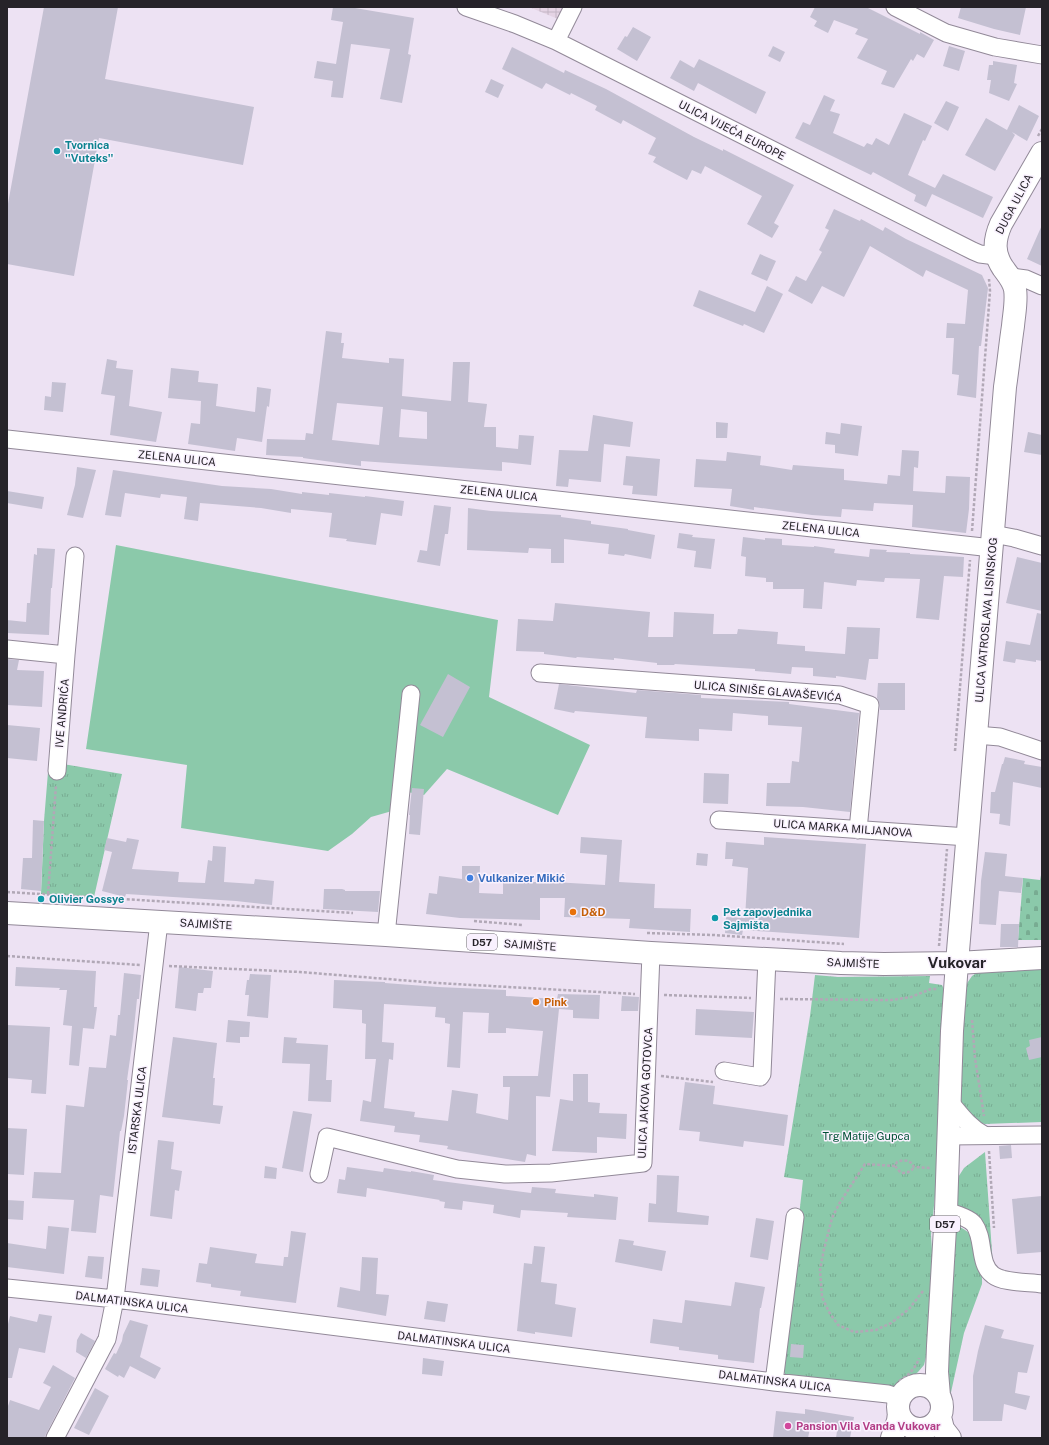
<svg xmlns="http://www.w3.org/2000/svg" width="1049" height="1445" viewBox="0 0 1049 1445" font-family="'Public Sans',sans-serif">
	<defs>
		<pattern id="industrial-grid" width="8" height="8" patternUnits="userSpaceOnUse"><rect width="8" height="8" fill="#e4d3e4"/><path d="M0 4h8M4 0v8" fill="none" stroke="#c3b5c4"/></pattern>
		<pattern id="grass-tufts" width="24" height="20" patternUnits="userSpaceOnUse"><rect width="24" height="20" fill="#8bc9aa"/><path d="M3 7l-1-3M5 7V3M7 7l1-3M15 17l-1-3M17 17v-4M19 17l1-3" fill="none" stroke="#78ac92"/></pattern>
		<pattern id="cemetery-stones" width="16" height="16" patternUnits="userSpaceOnUse"><rect width="16" height="16" fill="#8bc9aa"/><path d="M2 7V4a2 2 0 0 1 4 0v3zM10 15v-3a2 2 0 0 1 4 0v3z" fill="#78ac92"/></pattern>
	</defs>
	<rect width="100%" height="100%" fill="#ede2f3"/>
	<path fill="url(#industrial-grid)" d="M529,7H564L558,19Z"/>
	<path fill="url(#grass-tufts)" d="M49,760L57,763L122,774L94,897L41,894L44,821Z
		M1042,966V1122L985,1124L973,1121L965,1113L957,1093L961,992L972,976L978,972Z
		M815,975L838,977L930,976L929,983L942,985L945,992L936,1186L931,1235L933,1265L928,1349L924,1365L918,1372L897,1390L793,1377L786,1375L782,1370L803,1180L784,1177L810,1016Z
		M985,1152L993,1266L953,1202L955,1182L964,1168Z
		M960,1227C963,1229 968,1231 970,1235C976,1244 983,1274 982,1284L964,1333L948,1406L946,1404L953,1230Z"/>
	<path fill="url(#cemetery-stones)" d="M1042,870V940H1018L1023,878L1040,880Z"/>
	<path fill="#8bc9aa" d="M116,545L498,620L489,697L590,745L558,815L447,769L424,795L407,792L399,809L371,817L352,834L328,851L181,828L187,765L86,749Z"/>
	<path fill="#c4c0d2" fill-rule="evenodd" d="M44,7H118L105,79L254,107L243,165L99,138L74,276L7,264V209Z
		M333,7H349L414,18L408,54L411,55L402,103L380,99L390,49L351,44L343,98L331,97L333,81L314,78L317,61L336,64L343,22L331,20Z
		M815,7H866L920,34V32L934,40L924,58L917,54L913,61L911,59L894,88L881,84L887,71L857,58L868,39L855,34L858,29L834,20L828,33L814,26L817,21L810,17Z
		M961,7H1026L1020,35L994,29L958,18Z
		M633,27L651,37L637,61L617,49L625,36L627,37Z
		M773,46L785,52L780,62L768,56Z
		M949,46L965,51L959,71L943,66Z
		M512,47L564,73L565,70L606,89L694,137L723,151V149L794,185L774,223L779,226L772,238L747,224L762,196L705,166L701,174L692,170L687,180L664,168L653,162L656,157L648,154L656,138L623,120L621,124L595,110L597,106L571,93L570,95L546,83L542,89L502,69Z
		M699,59L766,92L756,114L698,83L694,91L670,78L680,60L694,68Z
		M993,61L1017,65L1014,83L1017,84L1009,101L989,93L991,80H987L989,65H993Z
		M491,79L504,85L498,98L485,92Z
		M824,95L835,100L830,111L840,114L833,133L864,147L867,143L872,145L876,138L889,145L904,113L932,126L925,141L923,140L908,175L935,188L943,174L993,197L983,218L932,194L926,207L914,201L916,195L873,172L871,175L795,138L803,122L810,125Z
		M946,101L959,107L948,131L934,123Z
		M1019,105L1039,116L1027,141L1012,132L1015,135L995,171L965,155L986,118L1007,130Z
		M834,209L860,221L861,219L883,231L885,227L906,239L982,275L988,288L981,346H979L976,398L957,395L959,375L952,374L954,338H946L947,323L965,324L968,290L926,270L923,277L870,246L844,297L822,286L812,304L788,291L796,276L806,281L822,252L819,250L829,230L825,228Z
		M1042,225V266L1027,259Z
		M760,254L776,261L767,281L751,274Z
		M767,286L783,294L764,333L744,324L743,326L693,306L699,290L755,312Z
		M326,331L342,333L341,343H344L342,358L389,363V358L404,359L402,396L451,401L453,362H470L468,402L487,404L484,427H496V447L518,449L519,435L534,436L531,465L502,462V471L361,461V466L303,458V457L266,455L267,439L305,440L306,433L313,434ZM337,403L383,407L379,445L332,440ZM401,409L427,412V439L399,437Z
		M107,359L117,361L116,368L133,370L129,406L162,412L156,442L110,435L115,396L101,394Z
		M171,368L199,371L198,382L218,384L216,406L255,412L257,387L271,389L269,407L267,406L262,442L237,438L235,451L188,444L191,423L200,424L201,401L168,398Z
		M52,382L66,383L63,412L44,410L45,396L51,397Z
		M593,415L633,422L630,447L604,444L601,482L569,479L568,487L556,486L559,450L588,451Z
		M716,422L728,423L727,438H716Z
		M841,423L862,426L858,456L835,453V445L825,444L826,432L840,434Z
		M1028,432L1042,435V455L1024,452Z
		M902,450L919,451L918,468L914,467L913,491L945,493L946,476L970,477L969,509L966,533L912,527L913,505L874,503L873,511L842,509L841,517L812,515L754,507V510L730,506L732,489L694,487L696,459L726,461L727,452L761,456L760,465L792,470L793,465L844,469V480L887,484L888,475L900,476Z
		M626,456L660,459L657,496L632,494L633,486L623,485Z
		M77,467L96,470L83,518L67,515L75,485Z
		M113,470L222,486L271,489L302,494V492L329,495V493L365,497V496L404,501L402,516L381,513L376,545L346,541L347,539L329,537L332,513L291,509V513L261,508L200,503L198,521L184,519L187,497L161,494L160,498L125,493L121,517L105,515Z
		M7,491L44,497L42,509L7,503Z
		M434,505L451,507L448,534H445L440,566L417,562L420,550L427,551Z
		M468,508L491,511L561,515V517L591,521V524L628,529V530L655,535L651,559L625,554L624,556L608,554L609,544L564,539V563H551V549L529,548L528,553L467,550Z
		M679,533L693,535L692,537L715,539L711,569L694,567L696,551L677,548Z
		M743,537L765,540V538L782,539V545L814,547V546L835,549L834,553L869,557L870,549L887,550L886,552L910,553V554L964,557L963,577L944,576L939,620L916,618L920,579L885,578L884,582L857,580L856,586L824,582L822,609L803,608L804,589H773V582H766V578L745,576L746,557L741,556Z
		M37,548L55,549L52,588H51L49,635L7,633V620L26,622L27,603H30L34,554L37,555Z
		M1017,557L1042,563V611L1006,603Z
		M555,603L650,612L648,637H673L674,612L714,614L713,634H737L738,629L778,632L777,644L805,646V651L845,654L847,627L880,628L878,659H869L866,680L836,676V678L813,676V668L792,667L791,674L755,671V669L675,664L674,665H657V663L614,658V660L577,657L576,658L544,654V652L516,651L518,619L553,621Z
		M1037,613L1042,614V661L1036,660V662L1016,659L1015,663L1003,661L1006,641L1030,645Z
		M7,659L19,660L17,670L44,671L42,707L7,705Z
		M448,674L470,687L443,737L420,725Z
		M878,683H905V710H880L879,702L877,698Z
		M559,684L636,693L637,690L701,695V698L789,702V704L859,713L850,812L803,807L766,806L767,783H790L792,761L799,762L802,727L768,725V716L733,713L732,731L699,729V741L645,738L647,717L575,711L574,713L554,709Z
		M7,725L40,728L37,761L7,758Z
		M1005,757L1025,761L1024,764L1042,767V788L1013,782L1010,826L999,824L1000,814L990,813L991,792H995L1002,764H1003Z
		M704,773L729,774L728,804L703,803Z
		M412,788L424,789L420,835L409,834L410,815H409Z
		M33,820L44,821L41,891L21,889L23,858H32Z
		M581,837L622,840L619,882L655,884L654,908L691,909L690,932L629,928L630,919L564,917L565,898H540V920L460,918L426,914L429,893L437,894L439,876L462,879V866H480L479,893L503,894V879H516V882H553L605,885L607,855L580,853Z
		M764,837L866,844L859,938L743,930L742,935L725,933L726,917L745,918L748,868L732,866L733,859H725L726,842L764,845Z
		M107,838L126,842L127,838L139,840L132,869L179,872L178,882L205,883L208,860L212,861L213,846L226,847L224,882L254,884L255,879L274,881L272,905L236,901L126,894L125,897L102,891L112,852L104,850Z
		M985,852L1007,854L1005,876L1023,878L1021,893L999,891L996,925L979,924L981,881Z
		M697,853L708,854L707,866L696,865Z
		M324,889H342L345,890V891H380L378,912L323,909Z
		M1001,924H1019L1018,947H1000Z
		M16,967L96,971L94,1007H97L94,1029L83,1028L79,1066L69,1065L72,1026L63,1025L67,990H59L60,988L15,986Z
		M179,967L213,971L211,988H204L203,993H198L196,1011L175,1008Z
		M124,973L141,975L139,999H137L133,1038L127,1080H128L124,1116L121,1131H120L113,1197L100,1195L96,1233L71,1231L74,1200L32,1198L34,1172L61,1173L66,1105L84,1107L89,1067L106,1068L110,1035L116,1036L118,1015H120Z
		M250,974L271,975L268,1018L247,1016L249,995H245L247,980H249Z
		M334,980L385,982V983L438,987L506,990V996L557,999L558,994L600,995L599,1019L573,1018V1010L559,1009L550,1097L536,1096V1156L527,1154L525,1162L447,1149L448,1146L419,1142L420,1135L394,1132L395,1126L360,1121L363,1100L371,1102L376,1059H365L366,1024L362,1023V1010L333,1008ZM384,1004L436,1007L435,1017L445,1018V1023L450,1024L447,1067L460,1068L463,1012L489,1013L488,1033H506V1028L543,1031L538,1076H503V1087H510L508,1120L476,1113L478,1094L452,1090L448,1121L414,1117L415,1112L384,1108L389,1059L393,1060L394,1043L382,1042Z
		M622,996L639,997L638,1011H621Z
		M696,1009L754,1012L752,1038L695,1035Z
		M228,1020L250,1022L249,1037H240V1043L226,1042Z
		M7,1025L50,1027L46,1094L31,1093L32,1080L7,1078Z
		M173,1037L217,1043L213,1078H215L213,1105L223,1106L220,1124L162,1117Z
		M284,1037L297,1038L296,1043L328,1045L326,1080H332L331,1102L308,1101L310,1064L282,1063Z
		M1042,1037V1057L1029,1060L1026,1048L1030,1046L1029,1040Z
		M573,1074H588V1102L600,1103L599,1113L627,1114L626,1139L597,1137V1153L552,1151L560,1099L573,1101Z
		M685,1082L715,1086L713,1104L788,1115L784,1146L744,1141L743,1147L699,1141L700,1132L679,1130Z
		M293,1111L312,1114L303,1172L282,1168Z
		M7,1128L27,1129L24,1175L7,1174Z
		M158,1140L174,1142L171,1169L182,1171L179,1191L175,1190L172,1219L150,1216Z
		M1011,1145L1012,1158L1000,1159L999,1146Z
		M265,1166L277,1168L276,1179L264,1178Z
		M347,1167L383,1172L384,1168L411,1172V1171L434,1175L433,1180L531,1193L532,1187L556,1189L555,1193L594,1197V1194L618,1197L616,1220L567,1217L568,1213L521,1210L520,1218L493,1213L494,1205L463,1201L462,1210L444,1208L445,1202L439,1201L440,1200L367,1188L366,1197L337,1193L339,1179L345,1180Z
		M657,1175L679,1176L677,1212L709,1216L708,1225L648,1222L649,1203L656,1204Z
		M1042,1196V1252L1017,1254L1012,1199Z
		M7,1200L24,1201L23,1220L7,1219Z
		M756,1218L774,1221L768,1260L750,1257Z
		M48,1226L69,1228L64,1274L7,1267V1243L46,1249Z
		M291,1231L306,1233L296,1303L240,1296L241,1291L211,1287V1284L196,1282L199,1263L207,1264L210,1247L257,1254L255,1263L283,1266L284,1257H288Z
		M619,1239L634,1241L633,1245L666,1251L662,1271L615,1262Z
		M534,1246L545,1247L541,1282L557,1284L555,1304L576,1308L572,1337L535,1332V1334L517,1331L524,1263L532,1264Z
		M88,1256L104,1257L102,1279L85,1277Z
		M362,1257L378,1258L376,1294L389,1295L386,1316L337,1307L340,1287L360,1291Z
		M142,1268L160,1270L158,1287L140,1285Z
		M735,1282L765,1287L761,1308H760L754,1363L718,1359V1355L679,1350V1347L650,1343L653,1319L682,1323L685,1300L731,1306Z
		M427,1301L448,1304L445,1322L424,1319Z
		M39,1314L52,1316L45,1353L19,1348L12,1378H7V1324H8L10,1316L37,1322Z
		M130,1320L148,1325L140,1357L161,1368L155,1379L130,1366L124,1378L119,1375L118,1377L105,1369L114,1353L116,1354L122,1341L123,1335Z
		M985,1325L1004,1330L1001,1338L1034,1345L1027,1373L1018,1372L1015,1393L1030,1396L1026,1410L1004,1404L1002,1421H973V1376L978,1351Z
		M81,1333L95,1341L86,1358L76,1352L77,1340Z
		M791,1344L804,1345L803,1358L790,1357Z
		M423,1358L444,1361L442,1376L422,1374Z
		M53,1365L75,1378L44,1438H7V1409L10,1400L39,1410L51,1387L43,1383Z
		M95,1388L109,1396L89,1435L74,1428Z
		M805,1409L854,1417L850,1438H836L837,1431L810,1428L808,1438H773L776,1411L805,1414Z"/>
	<g fill="none" stroke-linecap="round" stroke-linejoin="round">
		<g stroke="#928998" stroke-width="19">
			<path id="minor" d="M466,7L515,24L556,41L973,251L980,254L996,256
				M895,7L946,33L995,47L1042,55
				M556,41L573,7
				M1011,277L1026,279L1042,286
				M7,439L992,548
				M993,534L1014,538L1042,546
				M7,649L66,655L57,771
				M66,655L75,556
				M540,673L840,695L870,705L858,830
				M976,735L1000,737L1042,751
				M719,820L968,837
				M386,935L411,694
				M724,1071L760,1077L762,1074L767,959
				M949,1101C960,1114 969,1127 984,1135
				M948,1136L1042,1135
				M319,1174L327,1137L457,1169L505,1174L551,1173L643,1163L651,953
				M946,1211C954,1214 968,1217 974,1224C985,1239 978,1264 993,1275C1003,1283 1029,1282 1042,1284
				M7,1288L115,1299L774,1382L888,1394L900,1398
				M774,1382L795,1217
				M55,1438L107,1339L115,1299L159,922"/>
		</g>
		<g stroke="#928998" stroke-width="24">
			<path id="major" d="M7,913L386,935L651,953L841,963L884,964L957,963L1042,958
				M898 1407a22 22 0 1 1 44 0a22 22 0 1 1-44 0Z
				M939,1396L937,1372L938,1346L946,1211L952,1031L957,963L1005,387C1008,367 1010,346 1013,326C1014,314 1017,301 1015,289C1013,280 1008,275 1003,268C993,253 994,240 1001,224L1042,153
				M940,1417L943,1429L950,1438
				M892,1438L898,1421L899,1413"/>
		</g>
		<path stroke="#b1a8b6" stroke-width="2.5" stroke-dasharray="3 2" stroke-linecap="butt" d="M1038,136L1042,129
			M972,531L990,291L989,279
			M955,751L970,560
			M7,892L353,913
			M48,894L56,785
			M474,921L523,925
			M647,933L714,935L844,944
			M939,946L947,849
			M7,956L140,965
			M169,966L300,972L437,983L635,994
			M664,995L751,998
			M780,999L891,1000L911,997L931,989H937
			M972,1020L975,1058L984,1116
			M661,1076L713,1082
			M989,1151L994,1228
			M895,1166L901,1173C907,1173 911,1172 914,1167
			M923,1291L909,1309L891,1323L876,1330L854,1332L838,1325L829,1312L822,1297L820,1270L824,1249L832,1218L839,1204L865,1164L895,1166L897,1162C904,1159 911,1160 914,1167L930,1168
			M899,1381C908,1376 916,1368 919,1358
			M913,1434L921,1438"/>
		<use href="#minor" stroke="#fff" stroke-width="17"/>
		<use href="#major" stroke="#fff" stroke-width="22"/>
	</g>
	<g fill="#0f9aa8" stroke="#f9f1fe" stroke-width="1.5">
		<circle cx="57" cy="151" r="4"/>
		<circle cx="41" cy="899" r="4"/>
		<circle cx="715" cy="918" r="4"/>
	</g>
	<circle fill="#3f7fe0" stroke="#f9f1fe" stroke-width="1.5" cx="470" cy="878" r="4"/>
	<g fill="#e8710a" stroke="#f9f1fe" stroke-width="1.5">
		<circle cx="573" cy="912" r="4"/>
		<circle cx="536" cy="1002" r="4"/>
	</g>
	<circle fill="#d1479c" stroke="#f9f1fe" stroke-width="1.5" cx="788" cy="1426" r="4"/>
	<g text-anchor="middle" dominant-baseline="central" stroke-width="3" stroke-linejoin="round" paint-order="stroke">
		<g fill="#f9f1fe" stroke="#656169" stroke-width="1">
			<rect x="467" y="934" width="30" height="16" rx="3"/>
			<rect x="930" y="1216" width="30" height="16" rx="3"/>
		</g>
		<g font-size="10" font-weight="bold" fill="#262329">
			<text x="482" y="942">D57</text>
			<text x="945" y="1224">D57</text>
		</g>
		<g font-size="11" fill="#262329" stroke="#f9f1fe">
			<text transform="translate(732 130) rotate(27)">ULICA VIJEĆA EUROPE</text>
			<text transform="translate(1014 204) rotate(-62)">DUGA ULICA</text>
			<text transform="translate(177 458) rotate(6)">ZELENA ULICA</text>
			<text transform="translate(499 493) rotate(6)">ZELENA ULICA</text>
			<text transform="translate(821 529) rotate(6)">ZELENA ULICA</text>
			<text transform="translate(986 620) rotate(-85)">ULICA VATROSLAVA LISINSKOG</text>
			<text transform="translate(768 691) rotate(5)">ULICA SINIŠE GLAVAŠEVIĆA</text>
			<text transform="translate(62 713) rotate(-85)">IVE ANDRIĆA</text>
			<text transform="translate(843 828) rotate(4)">ULICA MARKA MILJANOVA</text>
			<text transform="translate(206 924) rotate(3)">SAJMIŠTE</text>
			<text transform="translate(530 945) rotate(4)">SAJMIŠTE</text>
			<text transform="translate(853 963) rotate(2)">SAJMIŠTE</text>
			<text transform="translate(645 1093) rotate(-87)">ULICA JAKOVA GOTOVCA</text>
			<text transform="translate(137 1110) rotate(-83)">ISTARSKA ULICA</text>
			<text transform="translate(132 1302) rotate(7)">DALMATINSKA ULICA</text>
			<text transform="translate(454 1342) rotate(7)">DALMATINSKA ULICA</text>
			<text transform="translate(775 1381) rotate(7)">DALMATINSKA ULICA</text>
		</g>
		<g font-size="11" font-weight="bold" fill="#0d838f" stroke="#f9f1fe" text-anchor="start">
			<text x="65" y="145">Tvornica<tspan x="65" dy="13">''Vuteks''</tspan></text>
			<text x="49" y="899">Olivier Gossye</text>
			<text x="723" y="912">Pet zapovjednika<tspan x="723" dy="13">Sajmišta</tspan></text>
		</g>
		<g font-size="11" font-weight="bold" fill="#366cbe" stroke="#f9f1fe" text-anchor="start">
			<text x="478" y="878">Vulkanizer Mikić</text>
		</g>
		<g font-size="11" font-weight="bold" fill="#c56008" stroke="#f9f1fe" text-anchor="start">
			<text x="581" y="912">D&amp;D</text>
			<text x="544" y="1002">Pink</text>
		</g>
		<g font-size="11" fill="#005135" stroke="#f9f1fe">
			<text x="866" y="1136">Trg Matije Gupca</text>
		</g>
		<g font-size="11" font-weight="bold" fill="#b23c85" stroke="#f9f1fe" text-anchor="start">
			<text x="796" y="1426">Pansion Vila Vanda Vukovar</text>
		</g>
		<g font-size="15" font-weight="bold" fill="#262329" stroke="#f9f1fe">
			<text x="957" y="962">Vukovar</text>
		</g>
	</g>
	<rect width="1049" height="1445" fill="none" stroke="#262329" stroke-width="16"/>
</svg>
